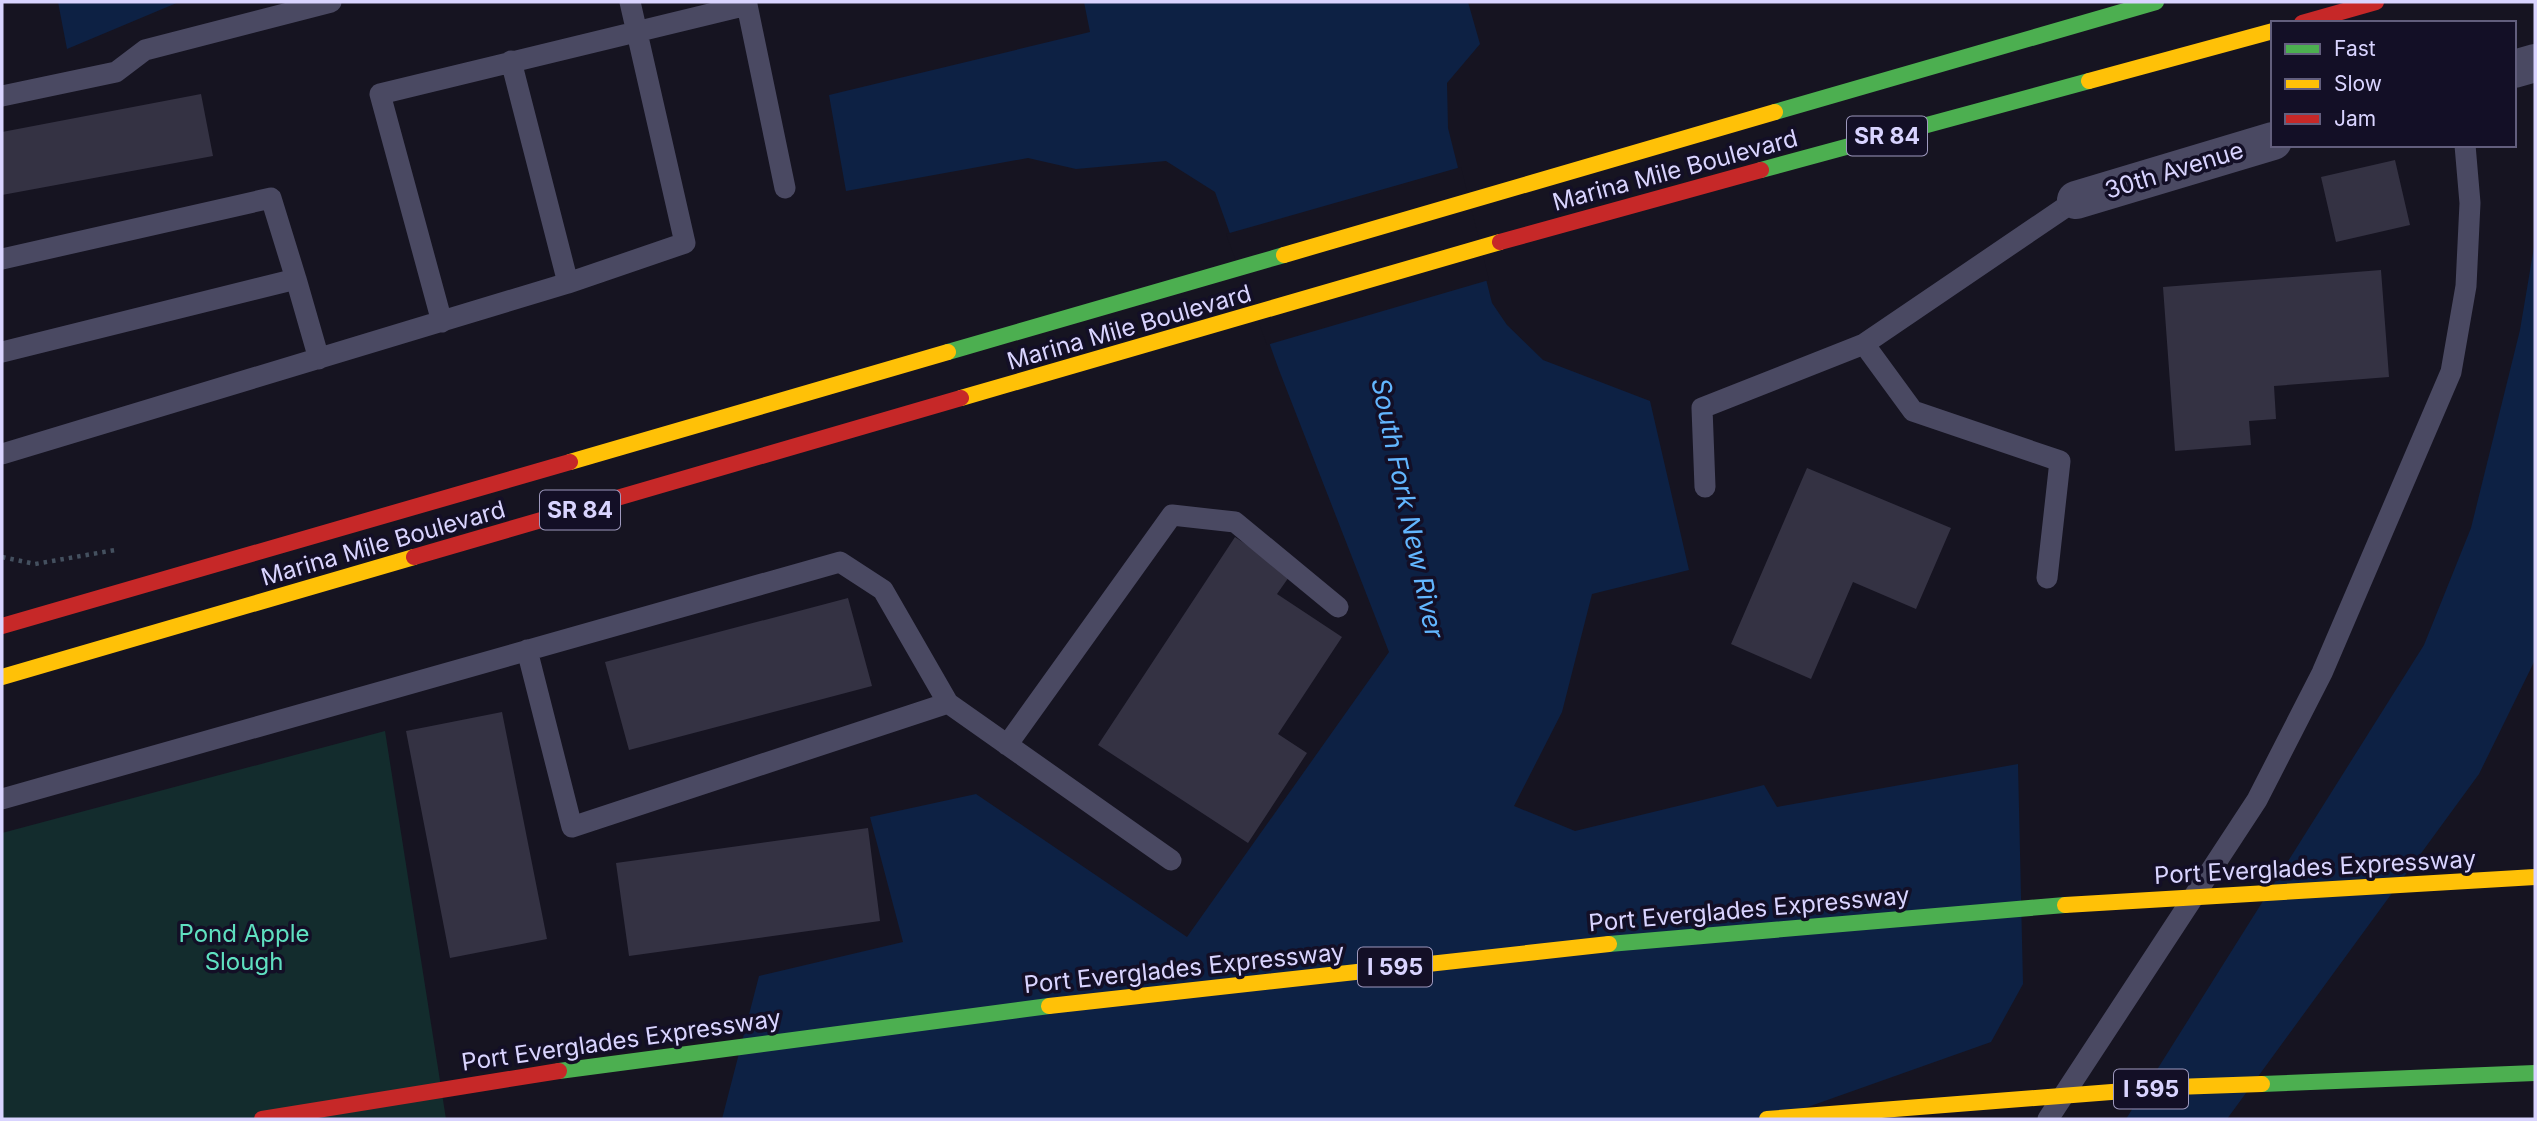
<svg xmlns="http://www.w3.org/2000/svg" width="2537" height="1121" viewBox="0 0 2537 1121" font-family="Inter,sans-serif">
	<rect width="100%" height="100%" fill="#161421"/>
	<path fill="#132c2d" d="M385,731L446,1119H2V833Z"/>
	<path fill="#0d2144" d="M58,2H179L67,49Z
		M1084,2H1468L1480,44L1447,83L1448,128L1492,303L1507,325L1543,360L1650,401L1689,570L1592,594L1562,712L1514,806L1575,831L1764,785L1777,807L2018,764L2023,984L1991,1042L1774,1119H722L759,976L903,942L870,817L976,794L1187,937L1389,652L1279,370L1215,192L1166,161L1076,169L1028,158L846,191L829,95L1090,32Z
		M2535,241V660L2479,774L2227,1119H2126L2424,645L2471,528L2520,330Z"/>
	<path fill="#161421" d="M1461,167L1489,280L1267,345L1226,234Z"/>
	<path fill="#343243" d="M201,94L213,156L2,195V132Z
		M2395,160L2410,225L2336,242L2321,177Z
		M2381,270L2389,377L2274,386L2276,419L2249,421L2251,445L2175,451L2163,287Z
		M1807,468L1951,528L1916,609L1853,582L1811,679L1731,644Z
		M1235,537L1291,574L1277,594L1342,637L1278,734L1307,753L1248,843L1098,745Z
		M848,598L872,686L629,750L605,662Z
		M502,712L547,939L450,958L406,731Z
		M868,828L880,921L629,956L616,863Z"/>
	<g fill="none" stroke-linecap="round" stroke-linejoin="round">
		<path stroke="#44505f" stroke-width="4.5" stroke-dasharray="3.5 5" stroke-linecap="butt" d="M2,557L35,564L115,550"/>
		<path stroke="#4a4962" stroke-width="21" d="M511,61L568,283
			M2,96L116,72L145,50L331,2
			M2,259L271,198L296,279
			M442,322L380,94L747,5L785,188
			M1864,344L1913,411L2060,461L2047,578
			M2,352L296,279L319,359
			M2,454L568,283L685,243L630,2
			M1705,487L1702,408L1864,344L2076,200
			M948,703L1171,860
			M1007,745L1172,515L1235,522L1338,607
			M2,799L840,562L883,590L948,703L572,827L527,650
			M2048,1119L2257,800L2322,673L2451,372L2466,286L2470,203L2465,145"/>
		<path stroke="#4a4962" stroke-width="38" d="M2514,69L2535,63
			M2076,200L2273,141"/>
		<path stroke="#4caf50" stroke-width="16" d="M1775,112L2156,2
			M1761,170L2089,81
			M948,352L1284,255"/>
		<path stroke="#ffc107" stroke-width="16" d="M2089,81L2273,31
			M1284,255L1775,112
			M961,398L1500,242
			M570,462L948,352
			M2,677L414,557"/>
		<path stroke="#c62828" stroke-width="16" d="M2302,23L2376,2
			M1500,242L1761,170
			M414,557L961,398
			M2,626L570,462"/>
		<path stroke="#4caf50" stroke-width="16" d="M1609,944L2065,905
			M559,1071L1049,1006
			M2262,1084L2535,1073"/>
		<path stroke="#ffc107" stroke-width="16" d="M2065,905L2535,877
			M1049,1006L1609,944
			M1767,1119L2175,1087L2262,1084"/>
		<path stroke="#c62828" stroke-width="16" d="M262,1119L559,1071"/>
	</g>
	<g text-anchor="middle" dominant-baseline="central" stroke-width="7" stroke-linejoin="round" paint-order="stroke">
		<g fill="#130f26" stroke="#9e99be" stroke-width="2">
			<rect x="1847" y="116.5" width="80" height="39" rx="5"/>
			<rect x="540" y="490.5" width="80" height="39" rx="5"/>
			<rect x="1358" y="947.5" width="74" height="39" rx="5"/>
			<rect x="2114" y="1069.5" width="74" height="39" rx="5"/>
		</g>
		<g font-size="23" font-weight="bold" fill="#d9d4ff">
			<text x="1887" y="136">SR 84</text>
			<text x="580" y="510">SR 84</text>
			<text x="1395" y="967">I 595</text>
			<text x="2151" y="1089">I 595</text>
		</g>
		<g font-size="24" fill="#d9d4ff" stroke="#130f26">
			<text transform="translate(1675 170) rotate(-15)">Marina Mile Boulevard</text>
			<text transform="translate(2174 170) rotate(-17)">30th Avenue</text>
			<text transform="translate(1129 327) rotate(-16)">Marina Mile Boulevard</text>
			<text transform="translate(383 543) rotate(-16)">Marina Mile Boulevard</text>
			<text transform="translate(2315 867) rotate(-3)">Port Everglades Expressway</text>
			<text transform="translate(1749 909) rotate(-5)">Port Everglades Expressway</text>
			<text transform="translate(1184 968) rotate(-6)">Port Everglades Expressway</text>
			<text transform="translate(621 1040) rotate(-8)">Port Everglades Expressway</text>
		</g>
		<g font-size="24" fill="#5fe0c0" stroke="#130f26">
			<text x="244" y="933">Pond Apple<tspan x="244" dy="28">Slough</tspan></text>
		</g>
		<g font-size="26" font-style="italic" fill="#62b6ff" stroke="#130f26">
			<text transform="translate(1408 508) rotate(78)">South Fork New River</text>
		</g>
	</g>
	<rect width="2537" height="1121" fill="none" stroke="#d9d4ff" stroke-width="7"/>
	<rect x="2271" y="21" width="245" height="126" fill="#130f26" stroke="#625e7d" stroke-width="2"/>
	<rect x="2285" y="44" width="35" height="10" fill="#4caf50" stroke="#625e7d" stroke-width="2"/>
	<text x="2334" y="56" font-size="21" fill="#d9d4ff">Fast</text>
	<rect x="2285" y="79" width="35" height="10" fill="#ffc107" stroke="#625e7d" stroke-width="2"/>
	<text x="2334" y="91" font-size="21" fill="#d9d4ff">Slow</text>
	<rect x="2285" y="114" width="35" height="10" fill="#c62828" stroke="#625e7d" stroke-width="2"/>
	<text x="2334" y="126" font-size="21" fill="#d9d4ff">Jam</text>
</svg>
